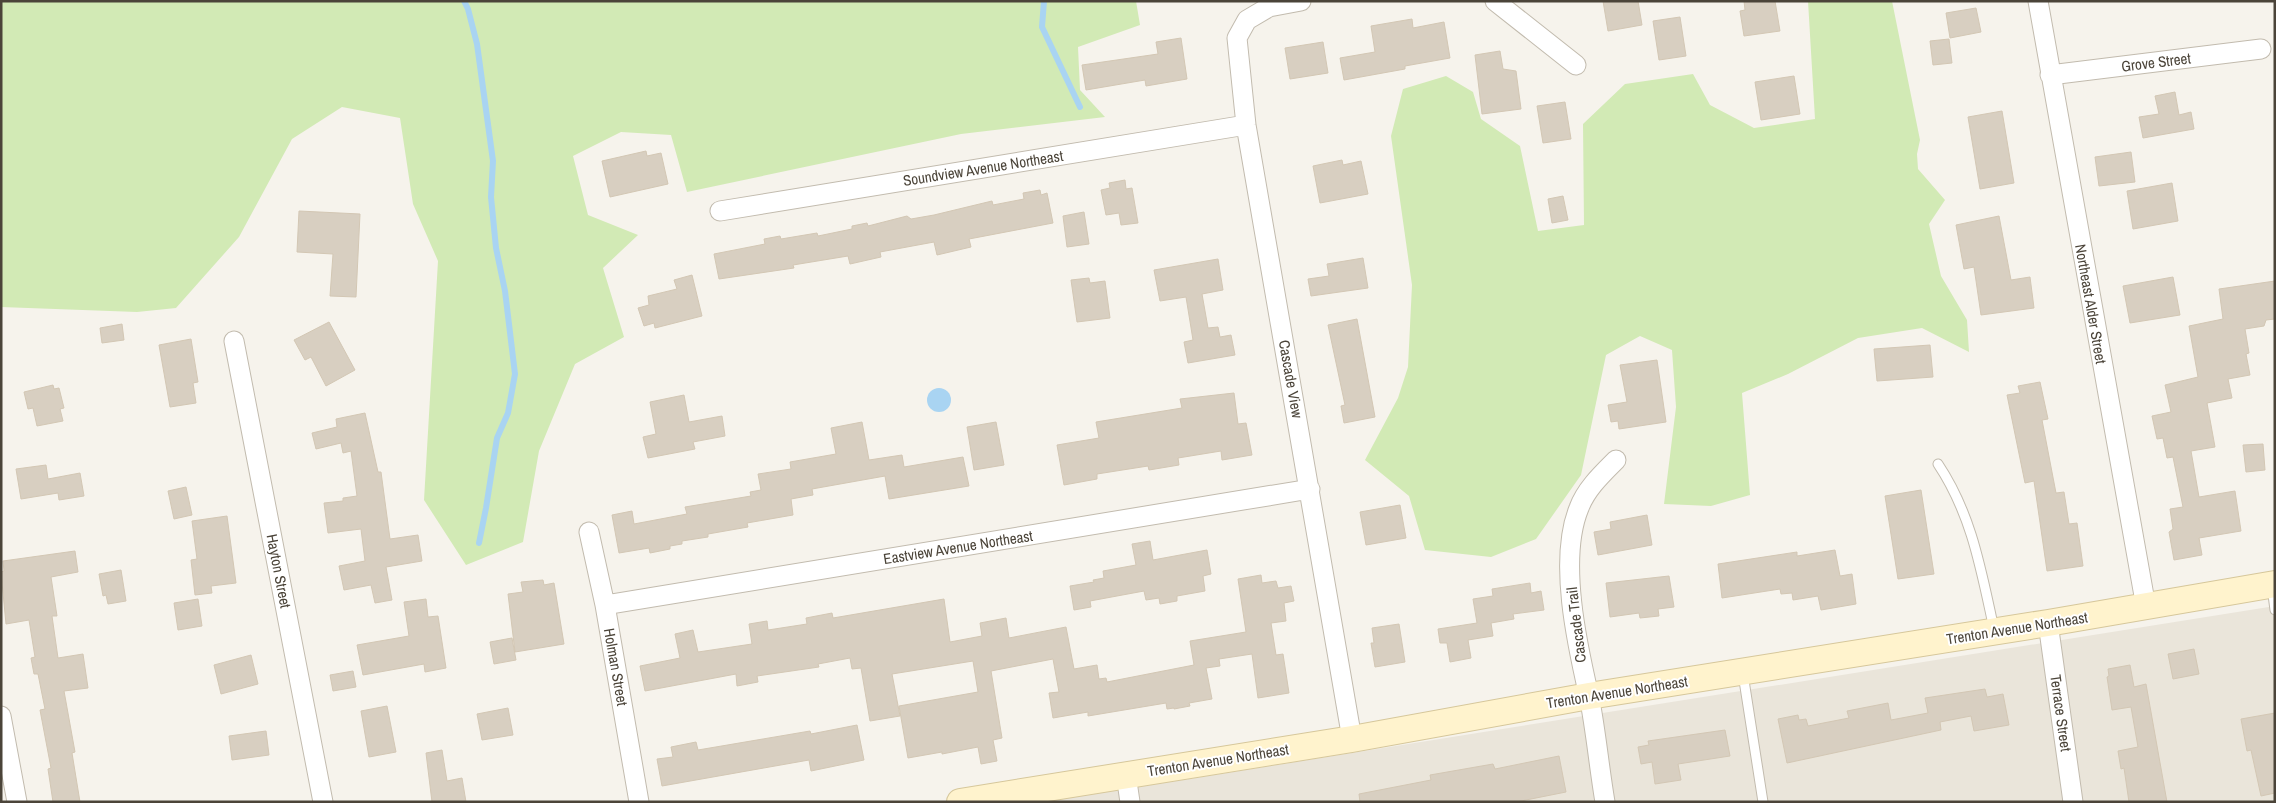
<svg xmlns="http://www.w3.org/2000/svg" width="2276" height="803" viewBox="0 0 2276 803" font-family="'Archivo Narrow',sans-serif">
	<rect width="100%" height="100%" fill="#f6f3ec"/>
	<path fill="#eae5da" d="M2275,606V802H1044Z"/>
	<path fill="#d2eab5" d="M1,1H1136L1140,25L1078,47L1080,90L1105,117L961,134L687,192L671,135L621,132L573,156L588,215L638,235L603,268L624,337L575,364L539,451L523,542L466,565L424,500L438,261L413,204L400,118L342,107L292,139L239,237L176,308L137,312L1,307Z
		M1808,1H1892L1920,140L1917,154L1918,169L1945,200L1929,224L1941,276L1967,320L1969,352L1922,328L1858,338L1788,374L1742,393L1750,495L1711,506L1664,504L1676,407L1672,350L1640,336L1606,355L1581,475L1536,539L1491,557L1425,550L1409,496L1365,460L1398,398L1408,367L1412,285L1391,136L1403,89L1446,76L1473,92L1481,119L1520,146L1538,231L1584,225L1583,124L1625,84L1693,74L1710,105L1754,128L1815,119Z"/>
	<path fill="#a9d4f2" d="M927 400a12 12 0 1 1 24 0a12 12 0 1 1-24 0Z"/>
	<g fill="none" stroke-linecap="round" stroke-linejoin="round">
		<path stroke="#a9d4f2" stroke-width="6" d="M464,1L468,9L477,44L493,161L491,197L496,248L505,291L515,374L508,413L497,438L486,508L479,543
			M1044,1L1042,27L1080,107"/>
	</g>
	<path fill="#d8cfc1" stroke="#d3c7b4" d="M1603,1H1638L1642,25L1608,31Z
		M1744,1H1775L1780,31L1744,36L1740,11L1745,10Z
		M1976,8L1981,32L1950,38L1946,13Z
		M1680,17L1686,56L1659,60L1653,21Z
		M1412,19L1413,28L1444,22L1450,58L1405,66V69L1344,80L1340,58L1375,52L1371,26Z
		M1181,38L1187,79L1146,86L1145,80L1086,90L1082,65L1158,54L1156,42Z
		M1949,39L1952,63L1933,65L1930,41Z
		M1323,42L1328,73L1290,79L1285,48Z
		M1500,51L1503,69L1516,71L1521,109L1482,114L1475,55Z
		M1794,76L1800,114L1761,120L1755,82Z
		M2175,92L2179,115L2191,112L2194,129L2143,138L2139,117L2159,114L2155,96Z
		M1565,102L1571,139L1543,143L1537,106Z
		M2002,111L2014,183L1980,189L1968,117Z
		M646,151L647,156L661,153L668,184L610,197L602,161Z
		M2131,152L2135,182L2099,186L2095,157Z
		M1342,160L1343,165L1361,161L1368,194L1320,203L1313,166Z
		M1125,180L1126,189L1132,188L1138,223L1121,225L1119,213L1106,215L1101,190L1110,188L1109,183Z
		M2172,183L2178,221L2133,229L2127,191Z
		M1040,190L1041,195L1047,193L1053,223L969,239L971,247L937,255L934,242L880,252L881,257L850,264L848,256L793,265L794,268L719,279L714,254L765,244L764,239L780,236L781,239L817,233L818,236L852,229V226L867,223L868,226L907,216L911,219L934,215L992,201L993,205L1024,199L1023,193Z
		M1563,196L1568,220L1552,223L1548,199Z
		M299,211L360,214L356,297L330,296L333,254L297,252Z
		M1084,212L1089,244L1067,247L1063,216Z
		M1999,216L2011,280L2030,277L2034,308L1981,315L1974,267L1964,269L1956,225Z
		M1363,258L1368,288L1311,296L1308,279L1329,276L1327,264Z
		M1218,259L1223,290L1202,294L1208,328L1218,327L1220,337L1231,335L1235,355L1188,363L1184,342L1193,340L1186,297L1160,301L1154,270Z
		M692,275L702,316L655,328L654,323L644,326L638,308L649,305L648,296L677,289L674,280Z
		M2173,277L2180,315L2130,323L2123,286Z
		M1089,278L1090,283L1105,281L1110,318L1077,322L1071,280Z
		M2275,281V319L2266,320L2264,326L2245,329L2249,353L2246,354L2250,375L2228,379L2232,398L2207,403L2215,447L2191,451L2199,497L2235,491L2241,531L2199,538L2202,555L2174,560L2169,532L2173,529L2170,509L2183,507L2173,457L2167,458L2163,438L2157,439L2152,416L2171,412L2165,385L2198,377L2189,326L2223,319L2219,289Z
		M1357,319L1375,417L1344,423L1341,406L1345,405L1328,325Z
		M329,322L355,370L326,386L311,357L305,360L294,340Z
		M122,324L124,340L102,343L100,328Z
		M191,339L198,382L193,383L196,403L170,407L159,345Z
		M1930,345L1933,377L1877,381L1874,349Z
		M1657,360L1666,422L1619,429L1618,421L1611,422L1608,405L1627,402L1620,365Z
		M2040,382L2048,419L2042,420L2056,493L2064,492L2069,524L2077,523L2083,566L2047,571L2034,481L2025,483L2007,395L2020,393L2018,386Z
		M53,385L54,389L59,388L64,408L60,409L63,421L37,426L33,408L28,409L24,392Z
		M1234,393L1238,424L1246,423L1252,455L1222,460L1221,451L1178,458L1179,465L1149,470L1148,466L1097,474V479L1064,485L1057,445L1099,438L1096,422L1182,408L1180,399Z
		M684,395L689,422L722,416L725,436L693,442L695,449L648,458L643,437L656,434L650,402Z
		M365,413L378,472H381L390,539L418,535L422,561L386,567L392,600L375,603L371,585L344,590L339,566L365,561L361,529L328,533L324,503L343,501V498L357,496L351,451L343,453L341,443L316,449L312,433L337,427L336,419Z
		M862,422L869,460L902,455L904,467L963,457L969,486L889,499L885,476L812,489L813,495L791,499L793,515L747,523L748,527L708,534V537L682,541V544L670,546V549L650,553L649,548L619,553L612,515L632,511L634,524L687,514L685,507L751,496L750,492L761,490L758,474L791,469L790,462L836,454L831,428Z
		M996,422L1004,465L974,470L967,427Z
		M2263,444L2265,470L2246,472L2243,445Z
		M46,465L48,479L80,473L84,496L59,500L58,493L21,499L16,469Z
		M186,487L192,515L174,519L168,491Z
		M1921,490L1934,574L1898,579L1885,496Z
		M1400,505L1406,538L1366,545L1360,512Z
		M1647,515L1652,545L1598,555L1594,532L1611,529L1610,522Z
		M227,516L236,583L211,586L212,593L195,595L191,560L197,559L192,521Z
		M1150,541L1153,560L1207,550L1211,574L1203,576L1205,591L1177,596V601L1160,604L1159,598L1146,600L1144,591L1090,601L1091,607L1074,610L1070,586L1094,582L1093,580L1104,578L1103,571L1136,565L1132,544Z
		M1835,550L1840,576L1852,574L1856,604L1821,610L1818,596L1793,600L1792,593L1781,594L1780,589L1722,598L1718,564L1797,552V556Z
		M75,551L78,572L51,577L57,616H52L58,658L83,654L88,688L64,691L75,752L72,753L80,802H53L48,769L51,768L40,710L45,709L38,674H34L31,658L35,657L29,620L6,624L1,572L4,571L3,561Z
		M121,570L126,601L108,604L106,595L103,596L99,574Z
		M1261,575L1262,583L1276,581L1278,588L1291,586L1294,601L1284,603L1286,621L1271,623L1276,655L1283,654L1289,693L1258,698L1252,654L1219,659L1220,666L1206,668L1212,699L1189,703L1190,706L1174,709V708L1167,709L1166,703L1088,716V712L1053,718L1049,693L1059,692L1053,659L991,671L1002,738L993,740L997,761L981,764L978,747L942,754V752L908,758L899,706L978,692L973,661L892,674L900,716L870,721L861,668L852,669L850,658L818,664L819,667L757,676L758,682L737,686L736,674L645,691L640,666L680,658L675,634L693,630L698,652L752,644L749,624L767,621L768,630L807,624L806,618L832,613L833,618L944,599L950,642L982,636L980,623L1006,618L1009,638L1066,627L1074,669L1097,665L1099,679L1106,678L1107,682L1194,665L1190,641L1246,632L1238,579Z
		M1669,576L1674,607L1658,609L1659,616L1640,618L1639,613L1610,617L1606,583Z
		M543,580L544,585L554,583L564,644L515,652L508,594L523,592L521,582Z
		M1530,583L1531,593L1541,591L1544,610L1513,614L1514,619L1491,623L1493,636L1468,640L1471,658L1450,662L1447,643H1440L1438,629L1477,623L1473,599L1493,596L1492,589Z
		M198,599L202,626L178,630L174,603Z
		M426,599L428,617L438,616L446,668L425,672L424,664L363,675L357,645L409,636L404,602Z
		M1399,624L1405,662L1375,667L1371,643H1374L1372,628Z
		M512,638L516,660L494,664L490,642Z
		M2194,649L2199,674L2173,679L2168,654Z
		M251,655L258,684L221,694L214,665Z
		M2130,665L2134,687L2146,684L2167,802H2129L2124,768L2121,769L2118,751L2138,747L2131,707L2112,710L2107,677L2109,676L2108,669Z
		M353,671L356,687L333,691L330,675Z
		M1985,689L1987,697L2003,694L2009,725L1974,731L1971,716L1940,722L1941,730L1787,763L1778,719L1798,715L1799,720L1806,719L1808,726L1849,718L1847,711L1888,703L1891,720L1928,713L1925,698Z
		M387,706L396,752L369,757L361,711Z
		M508,708L513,735L482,740L477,714Z
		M2275,713V793L2261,796L2251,750L2247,751L2241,719Z
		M857,725L864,760L811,771L809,760L662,786L657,759L673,757L671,747L696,742L698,750L810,731L811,734Z
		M1725,730L1730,756L1678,764L1681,780L1655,784L1652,762L1641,764L1638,747L1649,745L1648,741Z
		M266,731L269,755L232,760L229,736Z
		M442,750L447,781L462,778L466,802H432L426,753Z
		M1559,756L1566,792L1516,802H1360L1359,794L1431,780L1430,775L1493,764L1495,769Z"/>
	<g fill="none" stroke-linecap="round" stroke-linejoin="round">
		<g stroke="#c2bbae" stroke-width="11">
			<path id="service" d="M1938,464C1972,515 1981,570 1994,629
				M2272,587L2275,610
				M1743,674L1763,802"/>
		</g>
		<g stroke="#c2bbae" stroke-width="21">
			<path id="minor" d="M1301,1L1269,7L1247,20L1237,38L1246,125L1352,739
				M1495,1L1576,65
				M2038,1L2146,607
				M2050,75L2261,49
				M720,211L1246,125
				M234,341L323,802
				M589,532L605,605L639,802
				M605,605L1310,489
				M2048,623L2073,802
				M1,716L17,802
				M1126,775L1130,802
				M1605,802C1599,767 1596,731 1589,696C1577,644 1558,559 1579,508C1586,489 1602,474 1616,460"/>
		</g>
		<g stroke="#d6c79b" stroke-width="28">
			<path id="secondary" d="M960,802L1352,739L1589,696L2048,623L2275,584"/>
		</g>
		<use href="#service" stroke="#fff" stroke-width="9"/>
		<use href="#minor" stroke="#fff" stroke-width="19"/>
		<use href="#secondary" stroke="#fff3cd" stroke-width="26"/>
	</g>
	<g text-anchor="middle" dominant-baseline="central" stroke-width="4" stroke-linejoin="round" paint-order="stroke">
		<g font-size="15" fill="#4b4439" stroke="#fff">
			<text transform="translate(2156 62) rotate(-7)">Grove Street</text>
			<text transform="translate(983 168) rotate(-9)">Soundview Avenue Northeast</text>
			<text transform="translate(2091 304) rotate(80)">Northeast Alder Street</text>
			<text transform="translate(1291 379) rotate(80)">Cascade View</text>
			<text transform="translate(958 547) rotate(-9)">Eastview Avenue Northeast</text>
			<text transform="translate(279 571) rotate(79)">Hayton Street</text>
			<text transform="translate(1576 625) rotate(-97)">Cascade Trail</text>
			<text transform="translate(2017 628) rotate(-9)">Trenton Avenue Northeast</text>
			<text transform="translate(616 667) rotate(80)">Holman Street</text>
			<text transform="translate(1617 692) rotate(-9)">Trenton Avenue Northeast</text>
			<text transform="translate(2061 713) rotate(82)">Terrace Street</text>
			<text transform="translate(1218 760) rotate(-9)">Trenton Avenue Northeast</text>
		</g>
	</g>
	<rect width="2276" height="803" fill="none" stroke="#4b4439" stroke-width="5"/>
</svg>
